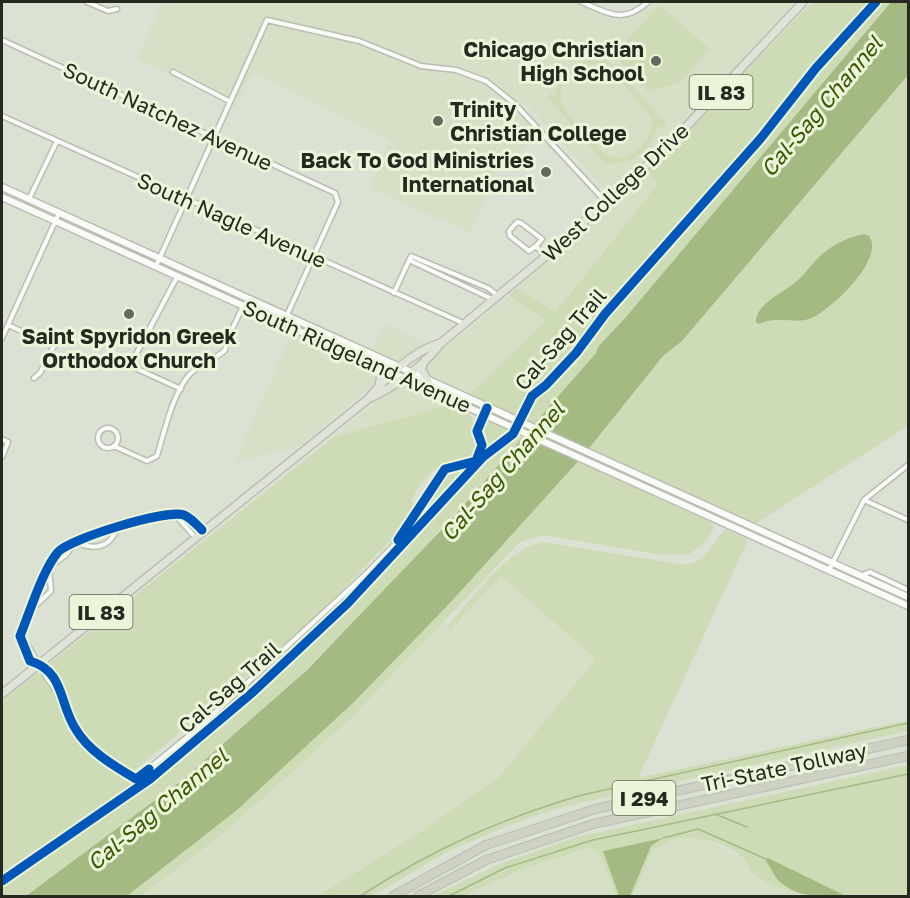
<svg xmlns="http://www.w3.org/2000/svg" width="910" height="898" viewBox="0 0 910 898" font-family="'Golos Text',sans-serif">
	<rect width="100%" height="100%" fill="#dce2d3"/>
	<path fill="#d6e0c7" d="M162,2H577L615,21L631,18L646,10L655,2H795L698,110L657,151L606,190L524,102L514,110L537,133L495,175L470,233L371,189L389,141L252,73L236,106L137,60Z
		M648,171L659,183L554,312L516,288Z
		M509,296L546,320L469,395L427,377L424,371L432,358Z
		M385,324L426,344L411,356L396,362L371,352Z
		M293,332L375,369L378,380L300,446L234,463Z
		M405,384L447,402L445,406L334,437L392,390Z
		M501,576L597,659L499,777L422,831L318,896H141L220,836L295,770L351,718L444,621L451,631Z
		M697,836L741,856L748,867L767,881L800,896H633L655,848L665,842Z
		M593,847L598,850L616,896H462L529,867Z"/>
	<path fill="#cddcb6" fill-rule="evenodd" d="M812,2H891L535,425L469,395L546,320L509,296L516,288L555,312L658,184L648,171Z
		M661,6L710,49L679,83L648,92L614,55L657,7Z
		M590,58H602L613,64L667,125L663,129L658,124C656,142 643,157 625,162C618,164 613,161 607,166L547,97L551,93L555,96C557,77 571,64 590,58ZM592,64H602L610,69L651,117C653,127 650,135 644,143C637,152 624,160 612,157C601,154 593,140 585,132C578,124 566,114 562,103C555,84 576,68 592,64Z
		M908,75V426L755,524L588,448L663,356L682,341Z
		M447,402C453,407 461,409 468,414C477,421 479,444 478,454C468,468 452,459 438,467C427,474 417,489 411,501L415,504L396,535L314,619L132,773L87,739L71,713L63,685L49,667L50,663L334,437L445,406Z
		M483,417L522,438L388,588L269,706L164,794L54,876L26,896H2V701L37,673C60,685 63,717 77,736C92,756 115,771 135,785L240,700L355,590L404,538L446,474C466,468 471,473 484,452L479,433Z
		M577,461L711,522L714,528L706,542L689,554L663,555L543,535L520,542L351,718L295,770L220,836L141,896H127L237,810L353,702L450,603Z
		M725,529L747,539L746,544L638,778L908,720V731L562,807L510,825L449,851L372,896H318L422,831L499,777L596,659L501,576L450,631L448,625C473,598 506,549 543,542L686,565C708,559 712,544 725,529Z
		M908,765V896H846L766,859C775,880 790,887 811,896C798,896 765,884 756,876C749,871 748,863 742,857C726,841 674,828 658,849L654,848L633,896H630L651,846L662,838L603,851L619,896H616L598,850L594,851L592,847L529,867L462,896H433L499,864L577,837Z"/>
	<path fill="#a5b983" d="M891,2H908V75L682,341L663,356L582,457L450,603L354,702L237,810L127,896H26L181,781L307,670L448,523L596,353L598,347L626,317Z
		M864,234L869,236C886,259 829,312 809,319C794,324 780,315 759,324L756,322C756,303 785,292 797,281C808,271 815,259 826,251C838,242 850,237 864,234Z
		M663,838L651,846L630,896H619L603,851Z
		M768,858L846,896C823,897 796,898 778,880C773,874 770,866 765,860Z"/>
	<g fill="none" stroke-linecap="round" stroke-linejoin="round">
		<path stroke="#a5b983" stroke-width="1.5" d="M715,814L747,827
			M663,838L698,829L766,859
			M360,896C434,849 497,820 582,795L908,723
			M449,896L505,868L593,840L908,774"/>
		<g stroke="#b9beb2" stroke-width="7">
			<path id="minor" d="M87,2L108,11L117,9
				M582,2C609,14 623,24 648,2
				M2,40L335,193L338,202L283,324
				M173,72L229,101
				M2,116L463,323
				M29,199L56,143
				M536,246L529,251L510,236L509,231L517,222L521,223L542,239L536,246L545,256
				M411,261L492,299
				M156,266L267,20L359,41L421,66L456,70L486,81L515,104L606,202
				M177,277L133,360V367L181,389
				M394,293L411,256L488,288L497,295
				M8,325L54,346L40,373L34,378
				M2,338L59,213
				M98 438a10 10 0 1 1 20 0a10 10 0 1 1-20 0Z
				M2,439L8,442L2,457
				M114,446L147,461L157,456C164,433 173,392 190,374C200,363 215,360 225,350L228,338L243,306
				M864,500L908,520
				M176,516L194,536
				M202,530C197,525 191,518 184,515C167,509 71,538 58,552C42,571 30,612 20,636L30,661C64,671 59,702 75,728C88,751 114,766 136,779L197,729L368,572L396,543L445,469L476,461L482,445L477,431L487,408
				M829,570L864,500L908,465
				M862,575L870,572L908,590
				M32,609L51,591L49,567L66,555L75,542C93,550 109,549 117,529
				M21,636C37,656 43,679 62,696"/>
		</g>
		<g stroke="#b9beb2" stroke-width="9">
			<path id="secondary" d="M2,187L908,597
				M2,197L908,606"/>
		</g>
		<g stroke="#babeb6" stroke-width="10">
			<path id="primary" d="M425,360L421,369L428,381
				M377,365L382,372L379,385
				M368,399C393,388 424,366 441,343L546,256L671,143L803,2
				M2,694L368,399C385,378 414,350 441,343"/>
		</g>
		<g stroke="#babeb6" stroke-width="10">
			<path id="motorway" d="M393,896L486,845L595,809L908,740
				M418,896L486,860L593,824L908,756"/>
		</g>
		<use href="#minor" stroke="#fafbf8" stroke-width="4"/>
		<use href="#secondary" stroke="#fafbf8" stroke-width="6"/>
		<use href="#primary" stroke="#dfe3d8" stroke-width="7"/>
		<use href="#motorway" stroke="#cdd2c3" stroke-width="8"/>
		<g stroke="#eaf5da" stroke-width="13">
			<path id="cycleway" d="M398,540L445,469L476,461L482,445L477,431L487,408
				M149,769L136,779C114,766 88,751 75,728C59,702 64,671 30,661L20,636C30,612 42,571 58,552C71,538 167,509 184,515C191,518 197,525 202,530
				M2,881L150,779L253,692L348,603L483,457L513,434L532,396L546,385L576,353L605,314L761,138L816,68L876,2"/>
		</g>
		<use href="#cycleway" stroke="#0057b8" stroke-width="9"/>
	</g>
	<g fill="#656a5e" stroke="#eaf5da" stroke-width="2">
		<circle cx="656" cy="61" r="6"/>
		<circle cx="438" cy="121" r="6"/>
		<circle cx="546" cy="172" r="6"/>
		<circle cx="129" cy="314" r="6"/>
	</g>
	<g text-anchor="middle" dominant-baseline="central" stroke-width="6" stroke-linejoin="round" paint-order="stroke">
		<g fill="#eaf5da" stroke="#606657" stroke-width="1.5">
			<rect x="689.5" y="75" width="63" height="34" rx="4.5"/>
			<rect x="69.5" y="595" width="63" height="34" rx="4.5"/>
			<rect x="612.5" y="781" width="63" height="34" rx="4.5"/>
		</g>
		<g font-size="20" font-weight="bold" fill="#25291f">
			<text x="721" y="92">IL 83</text>
			<text x="101" y="612">IL 83</text>
			<text x="644" y="798">I 294</text>
		</g>
		<g font-size="21" font-weight="bold" fill="#25291f" stroke="#eaf5da" text-anchor="end">
			<text x="644" y="49">Chicago Christian<tspan x="644" dy="24">High School</tspan></text>
			<text x="450" y="109" text-anchor="start">Trinity<tspan x="450" dy="24">Christian College</tspan></text>
			<text x="534" y="160">Back To God Ministries<tspan x="534" dy="24">International</tspan></text>
			<text x="129" y="336" text-anchor="middle">Saint Spyridon Greek<tspan x="129" dy="24">Orthodox Church</tspan></text>
		</g>
		<g font-size="21" fill="#25291f" stroke="#eaf5da">
			<text transform="translate(168 116) rotate(25)">South Natchez Avenue</text>
			<text transform="translate(615 192) rotate(-43)">West College Drive</text>
			<text transform="translate(232 220) rotate(24)">South Nagle Avenue</text>
			<text transform="translate(560 339) rotate(-49)">Cal-Sag Trail</text>
			<text transform="translate(357 356) rotate(24)">South Ridgeland Avenue</text>
			<text transform="translate(229 687) rotate(-41)">Cal-Sag Trail</text>
			<text transform="translate(784 767) rotate(-12)">Tri-State Tollway</text>
		</g>
		<g font-size="22" font-style="italic" fill="#3f5704" stroke="#eaf5da">
			<text transform="translate(821 106) rotate(-50)">Cal-Sag Channel</text>
			<text transform="translate(502 471) rotate(-49)">Cal-Sag Channel</text>
			<text transform="translate(157 809) rotate(-40)">Cal-Sag Channel</text>
		</g>
	</g>
	<rect width="910" height="898" fill="none" stroke="#25291f" stroke-width="6"/>
</svg>
